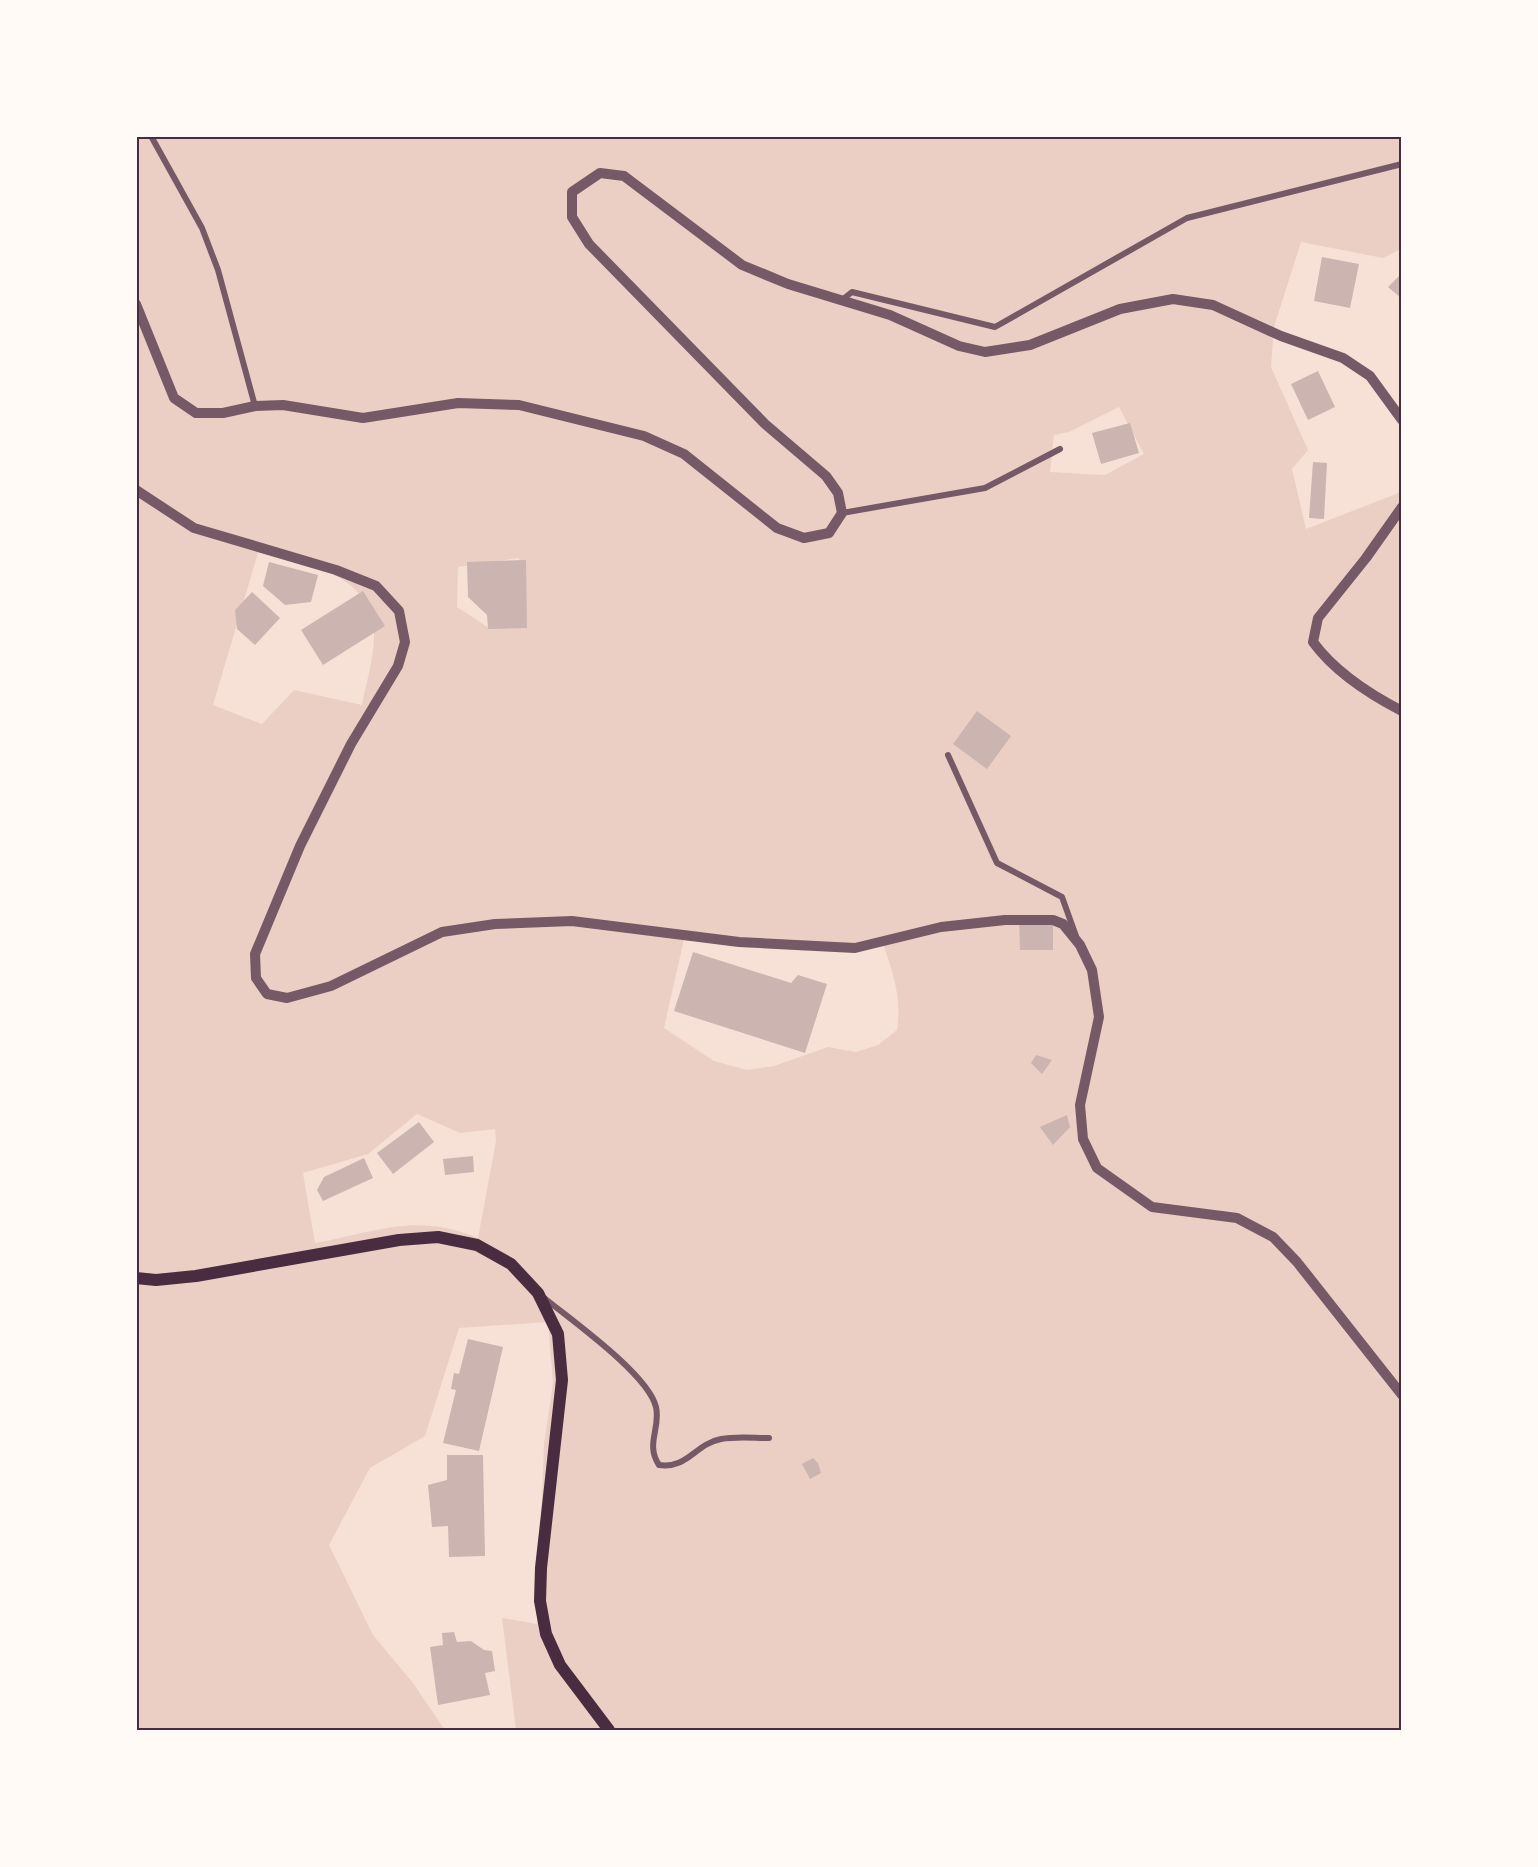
<svg xmlns="http://www.w3.org/2000/svg" width="1538" height="1867" viewBox="0 0 1538 1867" font-family="Manrope,sans-serif">
	<rect width="100%" height="100%" fill="#f7e1d7"/>
	<path fill="#ebcfc5" fill-rule="evenodd" d="M137,137H1401V249L1383,258L1301,242L1274,327L1271,367L1308,450L1292,469L1306,529L1401,492V1730H516L502,1618L537,1624L544,1444L553,1383L548,1322L459,1328L425,1436L370,1468L329,1545L373,1635L413,1683L445,1730H137ZM1119,407L1144,454L1105,475L1050,472L1054,435L1069,432ZM260,546C305,563 375,575 374,636C374,659 366,683 362,705L294,690L262,724L213,705ZM519,558L527,623L489,628L457,607L458,567ZM684,939L805,951L882,941C893,973 902,997 897,1030L878,1045L856,1052L828,1047L774,1066L747,1070L714,1061L664,1028ZM417,1114L460,1133L495,1129L496,1141L478,1238C415,1212 377,1232 315,1243L303,1173L368,1154Z"/>
	<path fill="#ccb4b1" d="M1322,257L1359,264L1350,308L1314,301Z
		M1402,273V299L1388,287Z
		M1318,371L1335,407L1308,420L1291,384Z
		M1130,423L1139,453L1101,464L1092,433Z
		M1313,462L1327,463L1324,519L1309,518Z
		M526,560L527,628L488,629L487,615L468,597L467,562Z
		M269,562L318,575L311,602L285,605L263,586Z
		M363,591L385,626L323,665L301,630Z
		M252,592L280,618L255,645L237,629L235,610Z
		M977,711L1011,736L987,769L953,744Z
		M1019,921H1053V950H1020Z
		M693,952L791,983L798,975L827,984L805,1053L674,1011Z
		M1036,1055L1052,1060L1042,1074L1031,1063Z
		M1067,1115L1070,1127L1053,1145L1040,1127Z
		M419,1122L434,1142L393,1174L377,1153Z
		M473,1156L474,1172L445,1175L443,1159Z
		M364,1158L373,1178L323,1201L317,1190L324,1177Z
		M468,1339L503,1347L479,1451L443,1443L456,1390L451,1389L454,1373L459,1374Z
		M447,1455H483L485,1556L449,1557L448,1526L432,1527L428,1485L447,1480Z
		M813,1458L818,1463L821,1473L810,1479L802,1464Z
		M454,1632L457,1642L471,1641L484,1650L492,1651L495,1671L485,1673L490,1695L438,1705L430,1647L443,1645L442,1633Z"/>
	<g fill="none" stroke-linecap="round" stroke-linejoin="round">
		<path stroke="#755966" stroke-width="6" d="M151,136L202,228L218,270L255,406
			M842,300L852,292L995,327L1187,218L1402,164
			M842,513L985,488L1060,449
			M948,755L997,863L1062,897L1076,936
			M543,1297C571,1320 648,1374 656,1407C661,1428 645,1444 659,1465C688,1469 695,1444 721,1439C736,1436 754,1438 769,1438"/>
		<path stroke="#755966" stroke-width="10" d="M136,304L174,398L196,413H223L255,406L283,405L363,418L458,403L519,405L644,436L684,454L777,528L804,538L829,533L842,513L838,493L826,476L765,424L589,244L572,217V192L600,173L624,176L742,265L788,284L890,315L959,346L985,352L1030,345L1120,309L1173,299L1213,305L1281,336L1343,358L1370,376L1402,420
			M136,490L194,528L336,570L376,586L399,611L405,642L398,666L351,744L300,846L255,954L256,978L267,994L287,998L331,986L442,932L495,924L572,921L739,942L855,948L941,927L1005,920H1053L1063,924L1080,945L1092,970L1099,1017L1080,1105L1083,1139L1097,1168L1152,1207L1237,1218L1273,1237L1297,1262L1402,1395
			M1402,507L1366,558L1318,618L1313,642C1335,672 1369,694 1402,711"/>
		<path stroke="#4a2c40" stroke-width="12" d="M136,1278L156,1280L196,1276L399,1240L438,1237L477,1245L511,1264L538,1293L558,1334L562,1380L541,1568L540,1601L546,1634L560,1665L609,1730"/>
	</g>
	<rect width="1538" height="1867" fill="none" stroke="#fffaf5" stroke-width="276"/>
	<rect x="138" y="138" width="1262" height="1591" fill="none" stroke="#4a2c40" stroke-width="2"/>
</svg>
